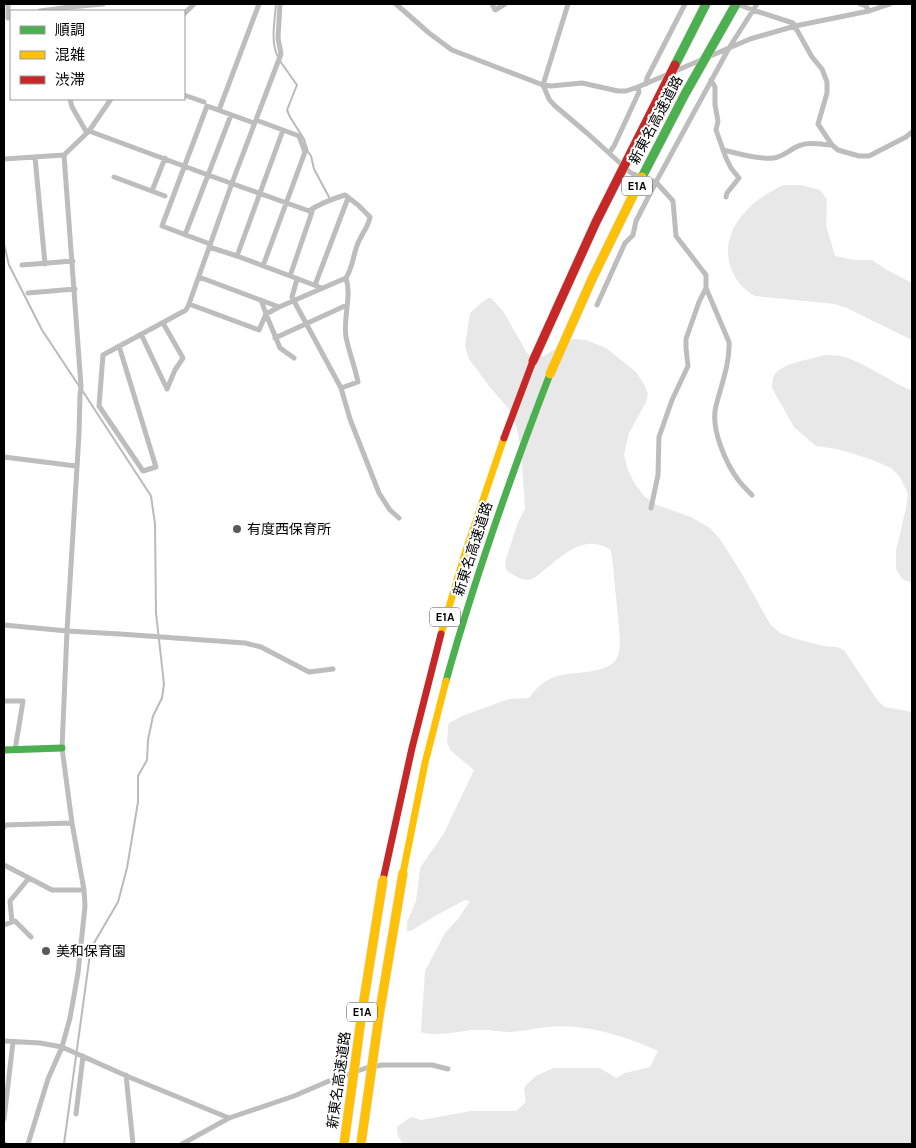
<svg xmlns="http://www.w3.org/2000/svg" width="916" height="1148" viewBox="0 0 916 1148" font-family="Karla,'Noto Sans JP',sans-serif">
	<rect width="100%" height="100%" fill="#fff"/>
	<path fill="#e8e8e8" d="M784,185H801L820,190L827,199L826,225L835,256L855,260H872L887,270L912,283V340L847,308L835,304L755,296C744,290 737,282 732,271C716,232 751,199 784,185Z
		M488,298H491L503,311L527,353L533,357L544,356L566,342L574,339L586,340L606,348L636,372L644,384L648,394L646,402L629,433L624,455L628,470L635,484L644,496L657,505L691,517L710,528L720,539L742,574L770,624L780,633L793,638L823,646L837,647L844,650L878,701L885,707L912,712V1144H403L398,1136L397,1127L408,1119L412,1117L421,1120L471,1111H516L526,1102L524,1089L526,1085L536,1076L553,1068H600L616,1078L625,1073L650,1067L658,1051C626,1036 583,1023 547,1027C534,1028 521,1032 509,1032C497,1032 486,1029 474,1030C461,1031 432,1037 421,1032L425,971L445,933L458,919L470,901L465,900L435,916L411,931H407V922L416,901L420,868L444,833L474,770L450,750L447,741L448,727L449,723L462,716L509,699L529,698C535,690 542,682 552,678C570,669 614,678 619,652C621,641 619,628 618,617C616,597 614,577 612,556L610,549C583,534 565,554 544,570C539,574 534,580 527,580C520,580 512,574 506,570L505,562L518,522L525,509L521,449L516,426L508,408L489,386L469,359L465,346L470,313L481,303Z
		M825,355C830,355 836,355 841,356C864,362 889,381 912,391V583L902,579L896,569V551L906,508L908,494L900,477L891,468L870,459L837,449L816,446L794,427L772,388C772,381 773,374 779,370C790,362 811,359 825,355Z"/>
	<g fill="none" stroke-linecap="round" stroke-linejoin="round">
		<path stroke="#bababa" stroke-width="2" d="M276,4C275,20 270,42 278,57
			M280,61L297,85L287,110L290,117L304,139L308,152L311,156L314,169L329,197
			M4,244L9,265L42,330L79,386
			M64,1144L90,954L94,943L118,902L127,868L138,802V776L147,760L148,740L153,716L162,698L164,684L156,613L155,524L151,496L82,390"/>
		<path stroke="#bdbdbd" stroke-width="5" d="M8,4V18
			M396,4L429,33L452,50L543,85L551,86L582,83L618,91H626L638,87L750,39L795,26L869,11L890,4
			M492,4L495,10L505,4
			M568,4L543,85L549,99L554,105L587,133L631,173L656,182L673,201L676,236L706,275V288L729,342C730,364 721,385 716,406C710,428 726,464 739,481C743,486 748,491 752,495
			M737,4L753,10L793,23L812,57L822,69L827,82V93L818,124L832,145L838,150L859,156H869L906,137L912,132
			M860,4L866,6L869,11
			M40,11L70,7L103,4
			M184,14L194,4
			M711,80L715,87V105L718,121L716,130L726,158L731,168L739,178L727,193L726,197
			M646,84L647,78L685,4
			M184,95L204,102
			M70,99L72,107L87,133
			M219,110L259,4
			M256,120L299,136L305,152L263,266
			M89,131L208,175L312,212L290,276
			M723,150C738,153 758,160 773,158C784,157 791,148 801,145C811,141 821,145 832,145
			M609,153L614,146L639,92L638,87
			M35,157L45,264
			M4,159L64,155L89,131L111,99
			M114,177L165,196
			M152,191L165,158
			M185,235L231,115
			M210,244L162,226L207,106L254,123
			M209,247L237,256L322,288
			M237,256L283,130
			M22,265L73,261
			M199,277L279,307L346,278C353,267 353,255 358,243C362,233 368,228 370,217L358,205L345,195C332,199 320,203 309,211
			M297,279L292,297L294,301L341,388L350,419L379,493L390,510L399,518
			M315,285L348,198
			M28,293L75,289
			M261,300L266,314L280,348L294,358
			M189,304L259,330L266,314L279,307
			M597,305L625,243L633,235L636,221L656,182L729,48L757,4
			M141,334L167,389L175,370L183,358L163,323
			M275,338L347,305
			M119,346L156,467L143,471L99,406L103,355L186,310L189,304L232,183L281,54L278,38L280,4
			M341,388L358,382C355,367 349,352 346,337C343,317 352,296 346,278
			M4,457L76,466
			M651,508L658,475L659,437L672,400L688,366L686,348V339L699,302L706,288
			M4,625L67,631L120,634L245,643L261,647L309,672L333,669
			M4,701H23L15,750
			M4,827V825L72,823
			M4,865L52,890H84
			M12,922L10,901L29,878
			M4,925L15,921L31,937
			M4,1041L40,1043L62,1047L129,1077L229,1118
			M126,1075L133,1144
			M76,1114L83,1056
			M4,1119L13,1042
			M4,1144H5
			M28,1144L48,1079L62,1047L70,1018L78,973L85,906L84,890L72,823L62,748L67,631L79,434L80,395L81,386L64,155
			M182,1144L229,1118L294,1096L329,1081L366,1068L382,1065H432L448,1069"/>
		<path stroke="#4caf50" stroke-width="7" d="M446,681C475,577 511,475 550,374
			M4,750L62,748"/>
		<path stroke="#ffc107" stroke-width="7" d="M441,634L465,553L504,438
			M403,873L425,763L446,681"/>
		<path stroke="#c62828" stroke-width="7" d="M504,438L533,361
			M383,880L412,748L441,634"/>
		<g stroke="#dbdbdb" stroke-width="10" stroke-linecap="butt">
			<path id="fast-bridge" d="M675,65L706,4
				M642,177L685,94L736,4"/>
		</g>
		<g stroke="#dbdbdb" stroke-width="10" stroke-linecap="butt">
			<path id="slow-bridge" d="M550,374L592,279L642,177
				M344,1144L362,1012L383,880
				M361,1144L379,1016L403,873"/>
		</g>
		<g stroke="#dbdbdb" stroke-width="10" stroke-linecap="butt">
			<path id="jam-bridge" d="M533,361L596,222L675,65"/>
		</g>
		<use href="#fast-bridge" stroke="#4caf50" stroke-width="9"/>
		<use href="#slow-bridge" stroke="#ffc107" stroke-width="9"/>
		<use href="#jam-bridge" stroke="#c62828" stroke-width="9"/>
	</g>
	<g fill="#595959" stroke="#fff" stroke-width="2">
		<circle cx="237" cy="529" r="5"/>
		<circle cx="46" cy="951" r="5"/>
	</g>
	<g text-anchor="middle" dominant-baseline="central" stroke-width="4" stroke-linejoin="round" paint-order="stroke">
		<g fill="#fff" stroke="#4c4c4c" stroke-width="1">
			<rect x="622" y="176.5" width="30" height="19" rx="4"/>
			<rect x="430" y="607.5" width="30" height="19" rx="4"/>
			<rect x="347" y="1002.5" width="30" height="19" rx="4"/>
		</g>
		<g font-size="12" font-weight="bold" fill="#000">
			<text x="637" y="186">E1A</text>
			<text x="445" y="617">E1A</text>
			<text x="362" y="1012">E1A</text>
		</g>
		<g font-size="14" fill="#000" stroke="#fff">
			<text transform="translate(656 120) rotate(-62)">新東名高速道路</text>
			<text transform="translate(473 549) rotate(-72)">新東名高速道路</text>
			<text transform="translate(339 1080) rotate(-82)">新東名高速道路</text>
		</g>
		<g font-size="14" fill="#000" stroke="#fff" text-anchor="start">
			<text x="247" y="529">有度西保育所</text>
			<text x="56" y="951">美和保育園</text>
		</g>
	</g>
	<rect width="916" height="1148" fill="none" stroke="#000000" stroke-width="10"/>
	<rect x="10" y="10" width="175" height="90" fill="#ffffff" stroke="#999999"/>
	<rect x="20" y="26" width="25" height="8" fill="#4caf50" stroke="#999999"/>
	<text x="55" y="35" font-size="15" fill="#000000">順調</text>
	<rect x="20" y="51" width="25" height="8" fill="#ffc107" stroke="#999999"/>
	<text x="55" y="60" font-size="15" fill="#000000">混雑</text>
	<rect x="20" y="76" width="25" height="8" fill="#c62828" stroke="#999999"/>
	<text x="55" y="85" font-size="15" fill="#000000">渋滞</text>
</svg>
